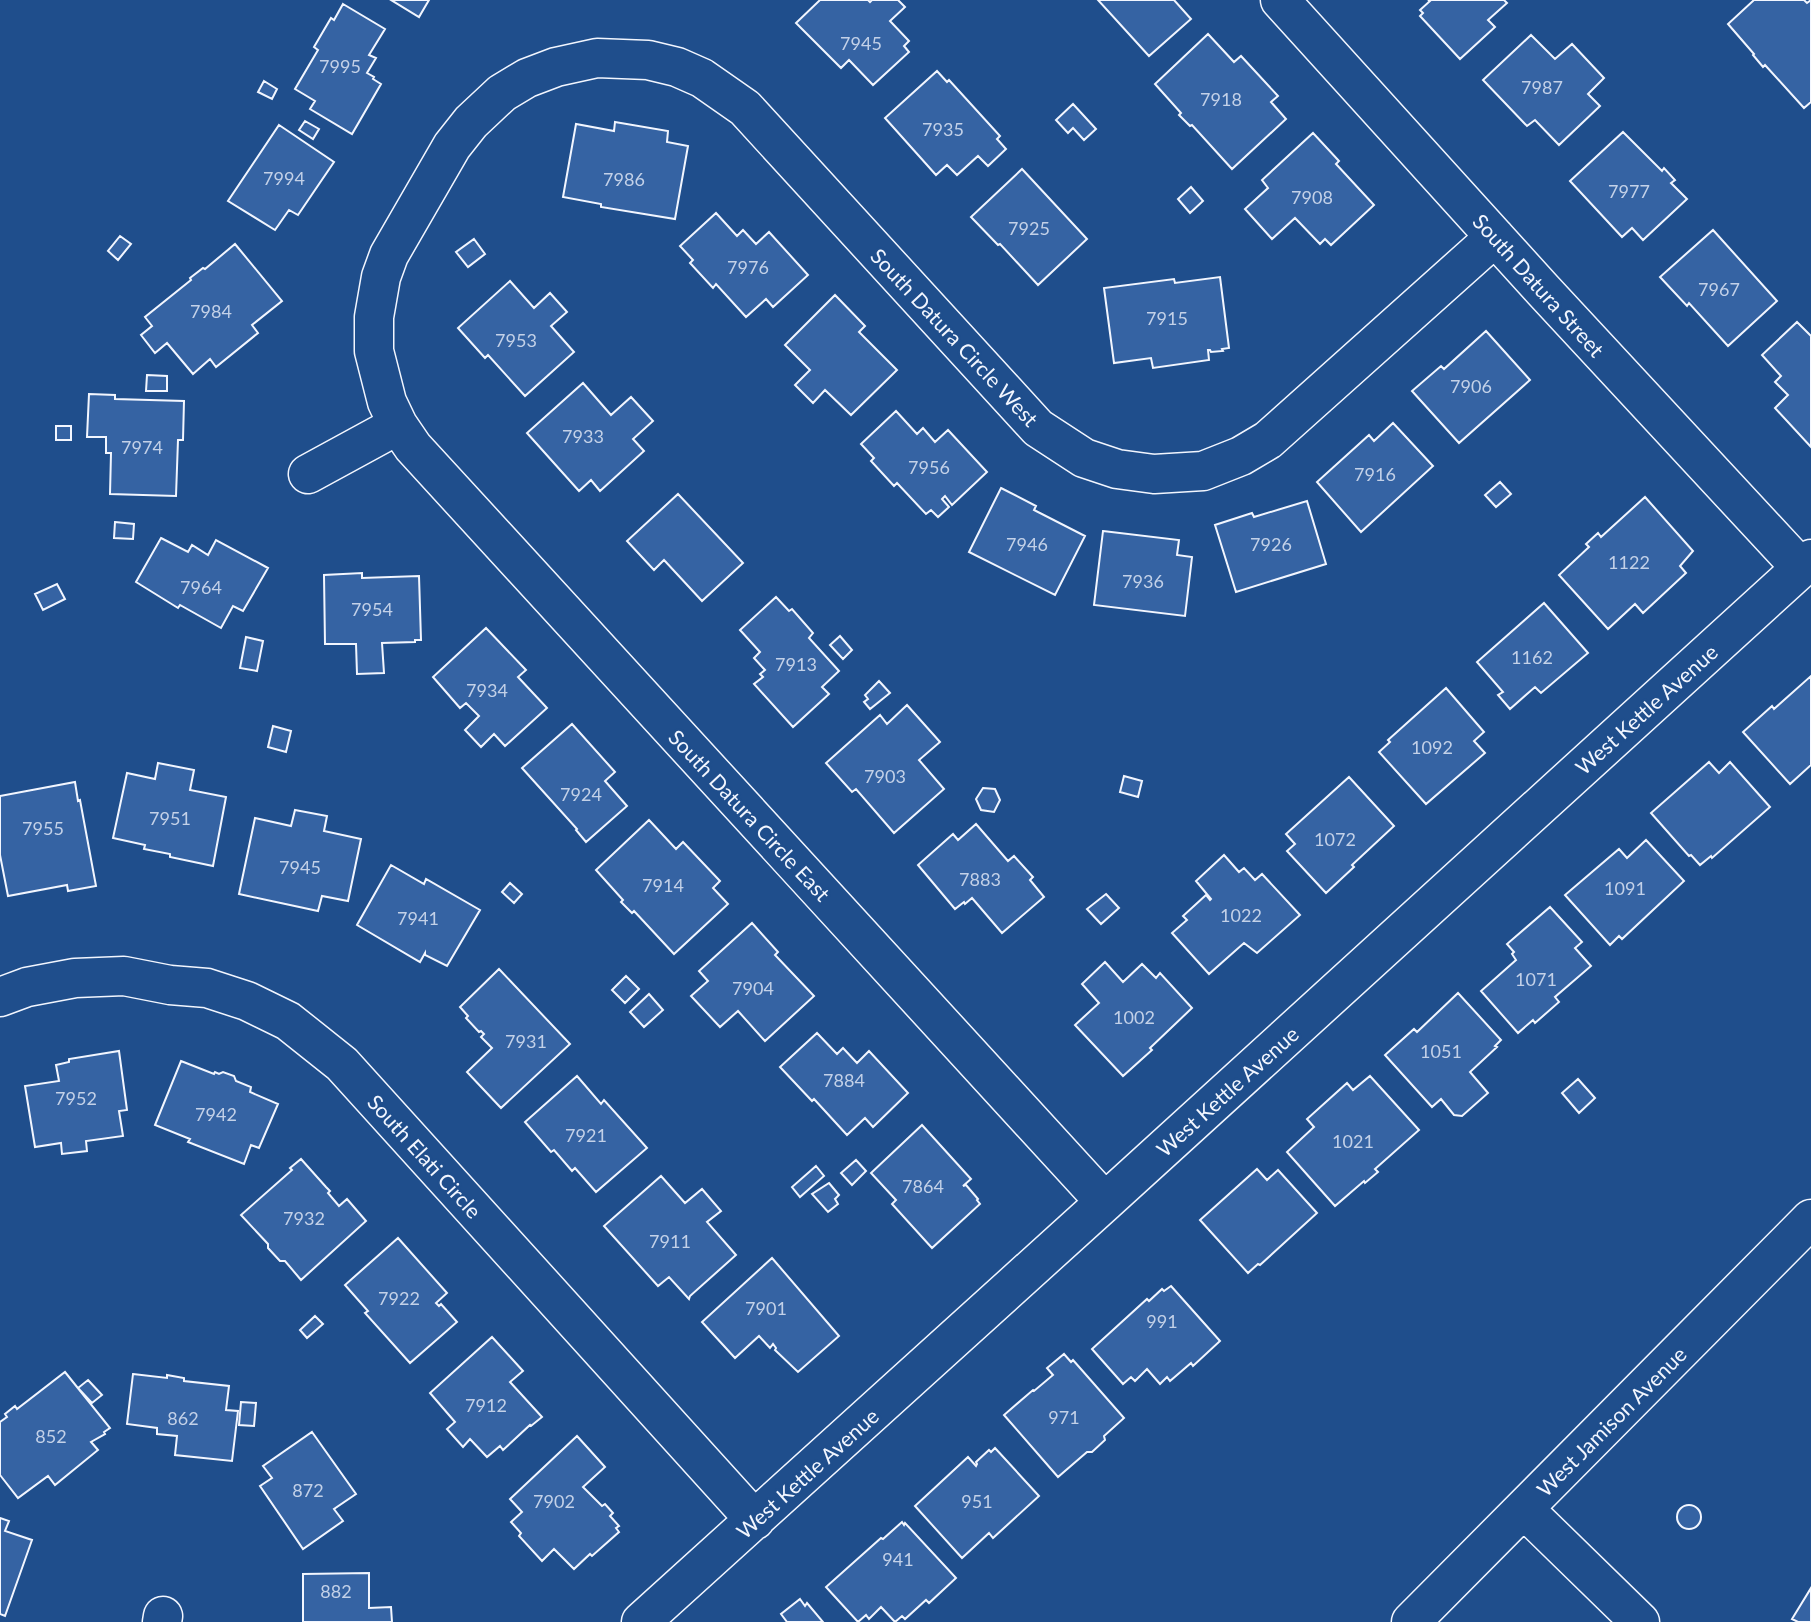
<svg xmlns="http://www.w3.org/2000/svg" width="1811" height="1622" viewBox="0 0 1811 1622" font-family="Lato,sans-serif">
	<rect width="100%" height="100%" fill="#1f4e8c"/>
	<path fill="#3563a3" stroke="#f2f6ff" stroke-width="2" d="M391,0H429L419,17Z
		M820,0H868L870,2L872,0H898L905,7L890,21L909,41L904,46L909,52L873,85L849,60L841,68L796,23Z
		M1098,0H1174L1191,19L1149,56Z
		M1428,0H1504L1507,3L1488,20L1495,27L1460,59L1420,16L1423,13L1420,10L1430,1Z
		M1754,0H1804L1807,3L1811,0V102L1804,108L1765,65L1763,67L1753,55L1754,54L1728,24Z
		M343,4L385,29L369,55L376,58L367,73L374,77L373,79L381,84L352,134L310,109L315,101L295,89L318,50L314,47L331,18L334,20Z
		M1208,34L1234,62L1241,56L1278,96L1271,102L1286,119L1232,169L1192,125L1190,126L1179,115L1181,113L1155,84Z
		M1531,35L1555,59L1572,44L1604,78L1588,94L1600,106L1559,145L1535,120L1527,126L1483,80Z
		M937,71L947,82L949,80L1000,136L997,139L1006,149L988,166L978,156L957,175L947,165L936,175L885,118Z
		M264,81L277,89L272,99L258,92Z
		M1073,104L1096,129L1084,140L1073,128L1068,133L1056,120Z
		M305,121L319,129L313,139L299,130Z
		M615,122L668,131L667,142L688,146L675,219L601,207V204L563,197L576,124L614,131Z
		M279,125L334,162L298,215L289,210L275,230L228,201Z
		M1623,132L1662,171L1664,168L1675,180L1671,183L1687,199L1643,240L1632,228L1622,237L1570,181Z
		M1313,133L1339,161L1336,164L1374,205L1331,245L1325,239L1320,244L1295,218L1272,239L1245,209L1268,188L1262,180Z
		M1022,169L1087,239L1038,285L1000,244L998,245L971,217Z
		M1191,187L1203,201L1190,213L1178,199Z
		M716,213L737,236L743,230L756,244L769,232L808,275L773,307L766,299L746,317L716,284L713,288L690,263L693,260L680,246Z
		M1713,230L1777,301L1728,346L1689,303L1687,306L1660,277Z
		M120,236L131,244L118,260L108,251Z
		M474,239L485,254L468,267L456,252Z
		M235,244L282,301L252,325L258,333L216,367L210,359L193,374L167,343L155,353L141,335L152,326L145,317L191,280L190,278L203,268L205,269Z
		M1220,277L1229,348L1222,349L1223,351L1211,352L1210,350H1208L1209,360L1153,368L1151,358L1114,363L1104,288L1174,279L1175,283Z
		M510,281L534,308L550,293L567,312L551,326L574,352L525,396L488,355L485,358L458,328Z
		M835,295L865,326L859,332L897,370L851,415L825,390L813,403L795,385L810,370L785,345Z
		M1797,322L1811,336V447L1775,408L1788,395L1775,382L1781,376L1762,355Z
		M1486,331L1530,380L1459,443L1412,391L1441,366L1444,369Z
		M147,375L167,376V391H146Z
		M583,383L611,415L631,397L653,421L633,439L644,451L600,491L591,480L579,491L527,433Z
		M89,394L115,395V399L184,401L183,440H178L176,496L110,494L111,453H106V437H87Z
		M896,411L917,434L923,428L935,442L948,430L987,472L952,505L945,496L942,499L949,507L938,517L931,510L926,514L897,483L894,486L871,461L874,458L861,444Z
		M1393,423L1433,466L1361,532L1317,482L1369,435L1374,441Z
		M56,426H71V440H56Z
		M1500,482L1511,494L1496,507L1485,495Z
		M1001,488L1036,506L1034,510L1085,536L1055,595L969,552Z
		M678,494L743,563L702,601L664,560L654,570L627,541Z
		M1645,497L1693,551L1680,566L1686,573L1643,613L1635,604L1608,629L1559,575L1589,547L1586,544L1598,533L1601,537Z
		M1307,501L1326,564L1236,592L1215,525L1252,513L1254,517Z
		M115,522L134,524L133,539L114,538Z
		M1103,531L1179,540L1177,555L1192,557L1185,616L1094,605Z
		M161,538L188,552L192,545L208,555L216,540L268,568L243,611L233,606L221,628L180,605L178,608L136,582Z
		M362,573V578L419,576L421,640H415V642L382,643L384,673L357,674L356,644H325L324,575Z
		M57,584L65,599L43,610L35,594Z
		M776,597L789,611L792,609L813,633L809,638L839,671L822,687L829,694L793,727L754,684L763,677L760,674L765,670L754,658L760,652L740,630Z
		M1544,603L1588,653L1541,693L1535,687L1510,709L1498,695L1503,692L1477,662Z
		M486,628L526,670L518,677L547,708L505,746L494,734L481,747L465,730L479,716L466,703L460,708L433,677Z
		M840,636L852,650L843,659L830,645Z
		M246,637L263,641L257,671L240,668Z
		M1811,676V765L1790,784L1743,732L1772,706L1774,709Z
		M879,681L890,693L870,709L864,702L868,699L865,695Z
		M1446,688L1484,732L1474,741L1485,753L1426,804L1379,752L1390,742L1388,740Z
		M907,705L940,742L919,760L944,789L894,833L856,789L852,792L826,763L880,715L887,724Z
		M572,724L615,772L605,781L627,806L586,842L576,830L577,829L522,768Z
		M273,726L291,731L286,752L268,747Z
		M1709,762L1719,773L1730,762L1770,807L1712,858L1711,856L1700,865L1691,855L1689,856L1651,813Z
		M158,763L194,770L190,790L226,797L213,866L170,857V854L144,849L145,845L113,838L127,773L155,779Z
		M1124,776L1142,781L1138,797L1120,792Z
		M1349,777L1394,826L1352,865L1354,867L1326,893L1287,851L1295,844L1286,834Z
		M75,782L78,801L80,800L96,886L68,891L67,885L8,896L0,855V796Z
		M983,788L995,789L1000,800L994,812L981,810L976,799Z
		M295,810L327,816L324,831L361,839L348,901L322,896L318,911L239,894L255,818L291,826Z
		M649,820L676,849L683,842L720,881L713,888L728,904L674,954L634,911L632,913L621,902L623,900L596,870Z
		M976,824L1008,861L1014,856L1033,877L1030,880L1044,897L1002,933L972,898L965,904L964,902L955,909L918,865L953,834L958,840Z
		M1646,840L1684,881L1622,939L1619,936L1610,945L1565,895L1619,849L1627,858Z
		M1224,855L1239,872L1244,868L1255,880L1262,874L1300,915L1257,953L1244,943L1209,974L1172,933L1187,920L1183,916L1206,895L1210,900L1211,899L1196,881Z
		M391,865L424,884L426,879L480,910L447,966L425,955V953L420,962L357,925Z
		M510,883L522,894L514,903L502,892Z
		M1106,894L1119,908L1101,924L1087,909Z
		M1550,907L1582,942L1575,948L1591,966L1555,997L1559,1002L1535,1023L1533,1020L1518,1033L1481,991L1516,960L1512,954L1514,952L1507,944Z
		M752,923L778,952L775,955L814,996L765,1041L738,1011L720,1027L691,996L708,981L699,971Z
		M1105,962L1123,982L1142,964L1156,978L1160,973L1192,1008L1150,1048L1152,1050L1123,1076L1075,1025L1099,1003L1082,984Z
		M499,969L570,1044L501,1108L467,1072L492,1048L481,1037L484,1034L481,1031L479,1032L466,1018L468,1016L460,1007Z
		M626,976L639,989L625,1003L612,990Z
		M1458,993L1501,1040L1495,1046L1497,1047L1470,1072L1488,1093L1462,1116L1454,1115L1441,1099L1432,1107L1385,1055L1414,1029L1417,1032Z
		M649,994L663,1010L644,1027L630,1012Z
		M817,1033L837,1054L843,1048L857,1063L869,1051L908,1093L873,1127L865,1118L847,1135L814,1099L812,1101L780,1067Z
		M119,1051L127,1110L119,1111L123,1136L86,1141L87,1151L62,1154L61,1143L35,1147L25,1086L59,1081L56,1065L69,1062V1059Z
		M181,1061L214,1074L215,1072L219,1074L223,1072L234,1076L236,1081L251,1087L250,1092L278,1104L259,1148L251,1145L244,1164L188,1142L190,1139L155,1125Z
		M577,1076L601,1104L604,1100L647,1148L596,1192L575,1168L572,1171L554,1150L551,1152L525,1122Z
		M1370,1076L1419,1130L1375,1169L1378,1172L1365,1183L1364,1181L1335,1206L1287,1152L1314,1127L1307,1119L1347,1083L1353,1090Z
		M1578,1079L1595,1098L1579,1113L1562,1093Z
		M922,1125L971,1179L963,1186L966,1185L978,1199L977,1200L980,1204L932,1248L892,1204L896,1200L871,1173Z
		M301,1159L326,1187L330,1191L328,1193L339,1206L347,1199L366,1221L301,1280L285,1261H280L268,1248V1244L241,1215L292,1170L290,1168Z
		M856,1160L866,1171L852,1185L841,1173Z
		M816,1166L824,1176L800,1197L792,1187Z
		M1257,1169L1267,1180L1278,1170L1317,1213L1260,1265L1258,1264L1248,1273L1200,1220Z
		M661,1176L685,1203L702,1189L721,1211L707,1222L736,1255L690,1296L689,1299L669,1277L658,1286L604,1226Z
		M829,1183L839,1195L835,1199L838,1204L828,1212L812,1194Z
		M398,1238L447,1293L436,1303L439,1306L441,1304L457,1322L410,1363L365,1313L368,1311L345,1285Z
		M772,1258L839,1336L798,1372L775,1350L776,1348L773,1344L770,1348L759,1336L735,1358L702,1322Z
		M1171,1286L1220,1341L1193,1366L1191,1363L1170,1381L1167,1377L1160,1384L1147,1369L1135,1381L1131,1377L1123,1384L1092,1349L1147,1299L1149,1301L1162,1289L1164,1291Z
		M315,1316L323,1324L307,1338L300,1330Z
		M492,1337L523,1371L510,1382L542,1417L531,1426L530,1425L503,1450L500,1446L487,1457L470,1439L463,1447L447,1429L455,1422L430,1393Z
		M1064,1354L1071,1362L1073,1360L1124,1418L1104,1436L1105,1440L1092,1452H1087L1058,1477L1004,1415L1033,1390L1034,1391L1053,1375L1047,1368Z
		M65,1372L110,1428L104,1432L105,1434L91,1442L98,1450L55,1485L48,1476L18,1498L0,1475V1422L7,1417L5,1414L15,1406L17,1409Z
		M133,1374L167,1378V1375L184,1378V1381L229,1386L226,1410L238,1411L232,1461L175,1455L177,1436L157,1434V1428L127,1424Z
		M88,1380L102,1395L92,1403L78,1388Z
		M241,1402L256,1403L254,1426L239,1425Z
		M312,1432L356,1494L334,1509L343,1521L303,1549L260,1486L272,1478L263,1466Z
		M577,1436L605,1467L583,1487L602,1506L605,1504L613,1513L610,1516L619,1526L616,1528L619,1532L592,1556L590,1554L574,1569L554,1549L542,1561L519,1536L521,1533L511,1522L522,1512L510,1499Z
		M995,1448L1039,1496L993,1538L989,1533L962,1558L915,1506L968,1457L976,1466L977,1464L976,1462L989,1450L991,1452Z
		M1677 1517a12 12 0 1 1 24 0a12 12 0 1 1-24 0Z
		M0,1518L9,1521L5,1531L32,1540L5,1616L0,1614Z
		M902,1522L904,1525L905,1523L956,1578L929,1603L926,1600L905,1619L902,1616L895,1622L881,1607L869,1619L866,1615L858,1622L826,1587L881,1538L883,1539Z
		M369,1573V1608L391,1607L392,1622H303V1574Z
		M1811,1588V1622H1798L1792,1619Z
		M800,1599L805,1606L807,1603L823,1622H787L781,1614Z"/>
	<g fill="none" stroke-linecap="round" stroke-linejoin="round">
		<g stroke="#f2f6ff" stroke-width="41">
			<path id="minor" d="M1280,0L1543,290L1801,568
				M308,474L398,425
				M0,997L27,987L75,978L124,976L170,985L207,988L247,1001L288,1021L342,1064L755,1520
				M1105,1202L413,447L398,425L387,402L374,351V317L381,277L389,255L452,146L471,122L502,93L527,78L556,67L597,58L648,60L677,67L702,78L745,108L1038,428L1084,458L1117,469L1154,474L1203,471L1241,456L1268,440L1495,237
				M1524,1509L1640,1622
				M162,1622L163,1616
				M641,1622L1105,1202L1811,559
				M1411,1622L1811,1219"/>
		</g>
		<use href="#minor" stroke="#1f4e8c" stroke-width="38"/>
	</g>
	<g text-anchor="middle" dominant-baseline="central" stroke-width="5" stroke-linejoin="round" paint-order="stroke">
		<g font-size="18" fill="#c3d1e8">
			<text x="861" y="43">7945</text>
			<text x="340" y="66">7995</text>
			<text x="1542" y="87">7987</text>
			<text x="1221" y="99">7918</text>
			<text x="943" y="129">7935</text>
			<text x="284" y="178">7994</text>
			<text x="624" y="179">7986</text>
			<text x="1629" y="191">7977</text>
			<text x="1312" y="197">7908</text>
			<text x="1029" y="228">7925</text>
			<text x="748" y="267">7976</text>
			<text x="1719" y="289">7967</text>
			<text x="211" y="311">7984</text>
			<text x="1167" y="318">7915</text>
			<text x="516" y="340">7953</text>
			<text x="1471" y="386">7906</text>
			<text x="583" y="436">7933</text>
			<text x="142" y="447">7974</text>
			<text x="929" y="467">7956</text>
			<text x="1375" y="474">7916</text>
			<text x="1027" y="544">7946</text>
			<text x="1271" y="544">7926</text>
			<text x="1629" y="562">1122</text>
			<text x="1143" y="581">7936</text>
			<text x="201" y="587">7964</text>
			<text x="372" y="609">7954</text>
			<text x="1532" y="657">1162</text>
			<text x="796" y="664">7913</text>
			<text x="487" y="690">7934</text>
			<text x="1432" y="747">1092</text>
			<text x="885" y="776">7903</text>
			<text x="581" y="794">7924</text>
			<text x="170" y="818">7951</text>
			<text x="43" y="828">7955</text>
			<text x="1335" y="839">1072</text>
			<text x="300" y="867">7945</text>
			<text x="980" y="879">7883</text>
			<text x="663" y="885">7914</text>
			<text x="1625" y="888">1091</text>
			<text x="1241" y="915">1022</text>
			<text x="418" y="918">7941</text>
			<text x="1536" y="979">1071</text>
			<text x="753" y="988">7904</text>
			<text x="1134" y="1017">1002</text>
			<text x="526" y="1041">7931</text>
			<text x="1441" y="1051">1051</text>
			<text x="844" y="1080">7884</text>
			<text x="76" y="1098">7952</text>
			<text x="216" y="1114">7942</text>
			<text x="586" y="1135">7921</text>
			<text x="1353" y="1141">1021</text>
			<text x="923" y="1186">7864</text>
			<text x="304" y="1218">7932</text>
			<text x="670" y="1241">7911</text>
			<text x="399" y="1298">7922</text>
			<text x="766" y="1308">7901</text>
			<text x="1162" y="1321">991</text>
			<text x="486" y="1405">7912</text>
			<text x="1064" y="1417">971</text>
			<text x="183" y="1418">862</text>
			<text x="51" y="1436">852</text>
			<text x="308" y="1490">872</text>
			<text x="554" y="1501">7902</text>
			<text x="977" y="1501">951</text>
			<text x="898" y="1559">941</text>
			<text x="336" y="1591">882</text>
		</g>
		<g font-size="21" fill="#f2f6ff" stroke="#1f4e8c">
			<text transform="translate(1539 285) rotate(48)">South Datura Street</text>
			<text transform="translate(955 337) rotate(47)">South Datura Circle West</text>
			<text transform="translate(1646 709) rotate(-42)">West Kettle Avenue</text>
			<text transform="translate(750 815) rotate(47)">South Datura Circle East</text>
			<text transform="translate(1227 1091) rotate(-42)">West Kettle Avenue</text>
			<text transform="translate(425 1156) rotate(48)">South Elati Circle</text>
			<text transform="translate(1611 1421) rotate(-45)">West Jamison Avenue</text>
			<text transform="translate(807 1473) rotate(-42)">West Kettle Avenue</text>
		</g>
	</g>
</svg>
